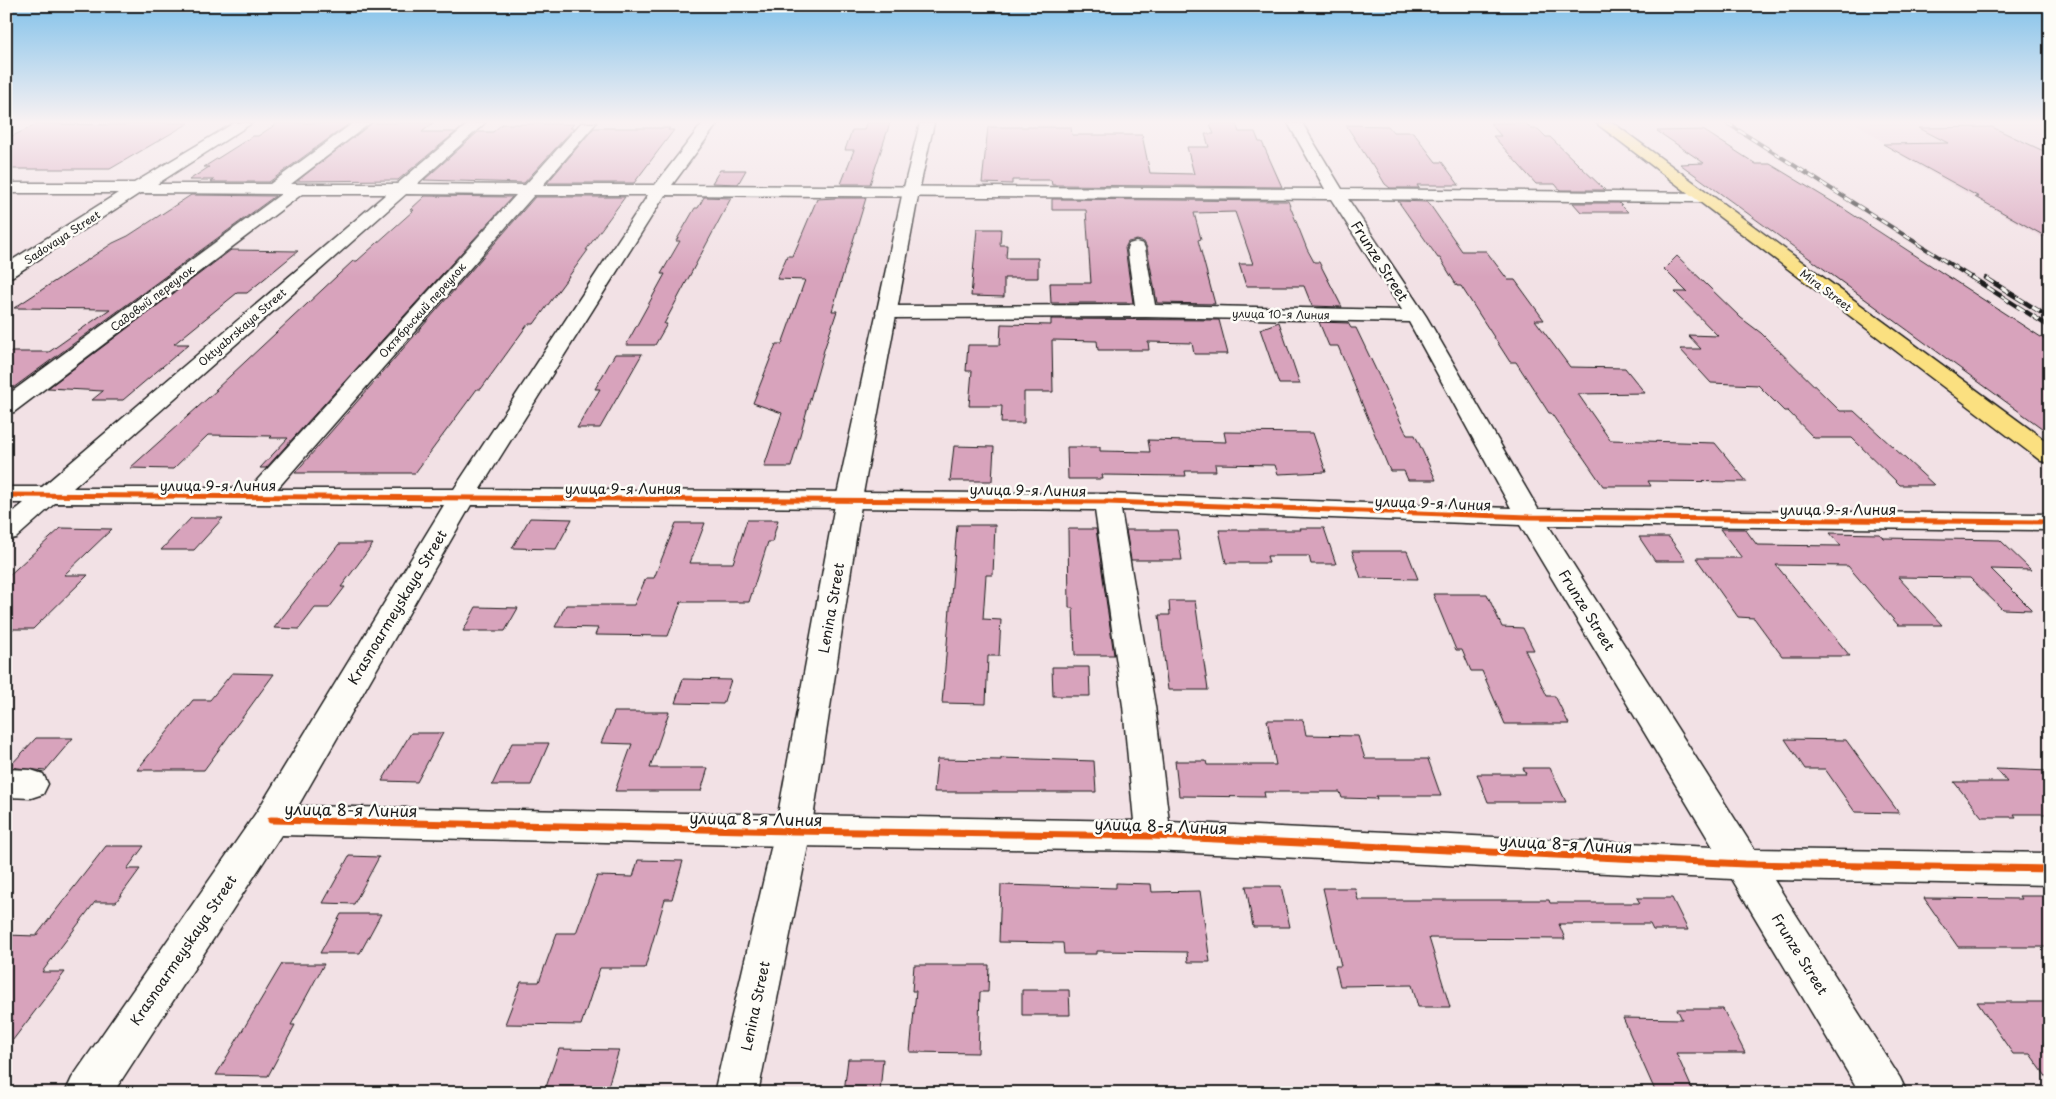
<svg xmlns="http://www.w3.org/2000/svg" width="2056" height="1099" viewBox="0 0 2056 1099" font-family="'Playpen Sans',sans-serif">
	<rect width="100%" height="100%" fill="#f2e1e5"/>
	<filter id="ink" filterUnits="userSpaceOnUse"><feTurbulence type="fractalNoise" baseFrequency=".02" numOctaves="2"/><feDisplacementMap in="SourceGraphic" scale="10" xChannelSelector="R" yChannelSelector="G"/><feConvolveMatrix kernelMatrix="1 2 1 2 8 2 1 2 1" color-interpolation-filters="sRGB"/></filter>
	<g filter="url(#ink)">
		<path fill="#eaced9" d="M1856,123H2050V242L1909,160Z"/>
		<path fill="#d8a3bc" stroke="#1c1c1c" d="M131,123H189L110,169H6V139L38,124L127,125Z
			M278,123H350L269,182H211L214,180H189L209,167H204L253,136H258Z
			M372,123H433L422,132H456L398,180L297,181Z
			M866,123H890L870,184H841L854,150H845L852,130H864Z
			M1490,123H1525L1531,129H1538L1546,137H1550L1605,190H1560L1555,184H1536L1493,136H1501Z
			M502,124H574L570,128H574L524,183L424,180L478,132H493Z
			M1210,124H1236L1239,132H1255L1259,142H1262L1282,187L1052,185L1051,180H1012V184L982,183L988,127H1071L1072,135H1142L1150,173L1194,174L1187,147H1209L1205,134H1214Z
			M1346,125L1388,126L1393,132H1413L1436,162H1442L1459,185H1417L1419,188H1390L1385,184L1373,164H1371Z
			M1992,127L2050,154V239L1975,197H1979L1883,144L1948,143L1919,128Z
			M594,128H670L668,130H674L634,183H547Z
			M1703,130L1756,164H1770L1841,207L2050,343V434L1680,164L1704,163L1657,131Z
			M720,170H746L738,184L712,183Z
			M191,195L275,196L13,388H6V352H49L110,309L14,308L113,243L128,236Z
			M425,196L512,197L266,468H260L288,438H270L272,436L208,435L173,469L130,468L217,390H215L353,261H357L414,210H410Z
			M535,197H625L586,250H588L534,324H528L481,389H477L415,473H295Z
			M704,197L731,198L664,324H667L655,345H626L665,274H661L680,241H676L695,208H698Z
			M836,198H866L832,311H837L824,350L791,467H764L782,413L753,403L776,344H782L805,280L777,279L787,256H793L817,199Z
			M1052,199L1288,201L1307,249L1314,262H1319L1342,307L1312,306L1304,286H1246L1239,264H1253L1235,212L1194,213L1201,239L1198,240L1215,304L1157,303L1147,248L1144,242L1137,240L1128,242L1125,248L1133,303H1051L1050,283H1091L1086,210H1052Z
			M1398,201L1428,202L1462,251H1486L1508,280H1515L1544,320H1535L1570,367L1625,368L1645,393L1578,394L1610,440L1715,443L1747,482L1648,481L1651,486H1603L1581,454L1568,438L1551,413H1549L1516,362H1510L1461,286H1457L1440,258H1438Z
			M1573,203H1619L1628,212H1581Z
			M977,229H1001L1000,245H1007L1006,258H1038V278H1004V297L971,296Z
			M231,250L298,251L247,293H237L174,344H189L123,400H92L103,391L48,388Z
			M1677,256L1741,318L1761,333L1840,411H1854L1934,485H1900L1852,438H1814L1788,411H1784L1758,385L1711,383L1680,349H1701L1688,335L1718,336L1675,292H1687L1664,269Z
			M1051,319L1219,320L1228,354H1194L1192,343L1148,342L1149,350H1098L1097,341L1052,340L1053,392H1024V423H1001L1002,406H969L972,371H966L968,345H1000L1001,324L1051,325Z
			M1279,322L1300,384H1279L1260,329Z
			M1319,322L1348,323L1351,328H1356L1407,435H1415L1436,480H1408L1404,471H1390L1338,346H1329Z
			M615,354H642L600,428H577L600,389H595Z
			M1224,432L1313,433L1326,472L1278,474L1275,465L1215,464L1216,471H1185L1186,476L1102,475L1103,479H1068L1067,447H1100V451L1150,452L1148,440L1226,442Z
			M954,446L994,447L992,481H950Z
			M191,518H223L194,550H161Z
			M530,518L572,519L556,549L512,548Z
			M747,520H778L772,542H768L749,602H681L668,636L595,635L598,628L555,627L566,605H634L646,578H654L676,523H705L690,563H733Z
			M957,525H995L993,575H986L983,619L1001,620L999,656H988L986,704L942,703Z
			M61,528L112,529L64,575H88L33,629H6V578Z
			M1300,528H1324L1336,564H1311L1309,556H1267L1269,563H1226L1219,530H1301Z
			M1068,529H1096L1114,655H1075L1073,608H1069Z
			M1720,529H1745L1757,545L1841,546L1830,533L1879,534L1884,538L2000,540L2031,570L1991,569L2032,610L2002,609L1970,578L1898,577L1942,625H1898L1848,566L1776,565L1850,656H1782L1754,618L1738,617L1696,558H1742Z
			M1126,530H1177L1182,560H1131Z
			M1639,537H1669L1686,561H1655Z
			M339,544H373L341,587H345L329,608H315L299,629L274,628Z
			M1352,551H1407L1418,579L1361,578Z
			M1433,594H1487L1502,627L1523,628L1534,650H1525L1547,696H1555L1569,724H1505L1482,671H1471L1462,650H1456Z
			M1169,601H1195L1208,690H1168L1159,615H1170Z
			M476,607L518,608L505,631H463Z
			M1052,667H1089L1090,696H1053Z
			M232,673L274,674L204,770H137L193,700H210Z
			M683,679L731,680L723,704L675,703Z
			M614,712H669L650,768H708L701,791H615L632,744L601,743Z
			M1267,720H1303L1306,735L1358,736L1365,759H1428L1441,796H1376L1377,799L1342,798L1340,792H1264L1265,797L1179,796L1175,761H1206L1207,765H1276Z
			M411,733H443L417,782L382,781Z
			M36,738H73L45,771L9,767Z
			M1785,739L1846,740L1899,813L1855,812L1825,769H1805Z
			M512,743H549L531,785H492Z
			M1001,758L1094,761L1096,792H934L937,759L1001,760Z
			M1523,768H1550L1566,802H1488L1477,774H1526Z
			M1996,769L2050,771V814H2014L2016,817H1982L1954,782H2007Z
			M106,846H144L127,869H140L116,902H95L42,972H65L6,1049V935L36,936Z
			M349,856L379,857L354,904L323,903Z
			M638,860L683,861L672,899H665L645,968H600L581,1025L505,1024L521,982H539L557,933H576L597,876L633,877Z
			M1116,883L1151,884L1152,892L1200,891L1210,962H1188L1187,952L1097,951V954H1064L1063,943L999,942L1001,885L1116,888Z
			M1246,886H1281L1290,927H1253Z
			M1323,888H1355L1358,900H1549L1550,903H1640L1637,898H1672L1688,930H1653L1650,924H1559L1565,939L1429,938L1450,1007H1418L1412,985L1340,986L1335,966H1341Z
			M2019,896H2050V947H1958L1924,898L2021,899Z
			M341,914H381L360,953H320Z
			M282,964H324L291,1025H295L268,1076L216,1075Z
			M914,965H989L988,992H980L978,1053L910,1052L916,991H912Z
			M1022,990H1069L1070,1015H1022Z
			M1977,1002H2050V1082L2030,1054H2013Z
			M1677,1009H1723L1745,1053H1676L1694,1093H1656L1623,1018L1682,1019Z
			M559,1049L619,1050L606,1093H544Z
			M848,1059H883L880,1092H844Z"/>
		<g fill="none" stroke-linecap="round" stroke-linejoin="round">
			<g stroke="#1c1c1c" stroke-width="3">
				<path id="minor" d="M234,123H252L157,184H270L353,123H370L291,184H397L469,123H485L417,184L525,185L581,123H596L543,185H655L703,123H718L672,185L1325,189L1288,123H1302L1342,189L1707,193L1709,197L1707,201L1701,202L1348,199L1426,316L1538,509L2050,514V530L1548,525L1754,849L2050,853V885L1774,880L1900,1078L1907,1093H1860L1732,879L1153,851L793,846L281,835L113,1093H65L72,1078L258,810L444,505L55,503L16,538L6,540V518L24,503H6V487H42L386,194H302L14,412L6,414V396L281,194L140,193L13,276L6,278V264L118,193H6V183H134ZM406,194L516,195L250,488H73ZM534,195H648L454,489H277ZM665,195L1331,199L1402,310L1155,305L1145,248L1143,244L1136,242L1129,244L1127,248L1135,305L886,306L879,308L876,312L879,316L886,318L1146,317L1409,322L1511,508L1107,494L480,489ZM471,505L1095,510L1123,706L1134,821L298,806ZM1121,510L1520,525L1713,847L1169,822L1155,706Z
					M6,769L31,770L43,774L48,784L43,794L31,798L6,797Z"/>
			</g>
			<g stroke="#1c1c1c" stroke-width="3">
				<path id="secondary" d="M920,123H934L919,191L862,499L811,831L758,1093H714L775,831L836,499L903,191Z"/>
			</g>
			<g stroke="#1c1c1c" stroke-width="3">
				<path id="primary" d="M1596,123H1613L2050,444V463L2041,461Z"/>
			</g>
			<use href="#minor" fill="#fdfcf7" fill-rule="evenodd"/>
			<use href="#secondary" fill="#fdfcf7" fill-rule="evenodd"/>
			<use href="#primary" fill="#fbe080" fill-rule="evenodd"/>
			<g stroke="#1c1c1c" stroke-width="4">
				<path id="rail-far1" d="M1727,123L1972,278"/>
			</g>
			<g stroke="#1c1c1c" stroke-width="4.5">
				<path id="rail" d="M1971,277L2050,327
					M1986,278L2050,318"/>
			</g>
			<use href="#rail-far1" stroke="#fdfcf7" stroke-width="2.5" stroke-dasharray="7" stroke-linecap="butt"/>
			<use href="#rail" stroke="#fdfcf7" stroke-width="3" stroke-dasharray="9" stroke-linecap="butt"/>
			<g stroke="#fdfcf7" stroke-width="8">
				<path id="cycleway-far1" d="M6,495L1107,502L1529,517L2050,522"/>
			</g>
			<g stroke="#fdfcf7" stroke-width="10">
				<path id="cycleway" d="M271,820L793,831L1153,836L1745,864L2050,869"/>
			</g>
			<use href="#cycleway-far1" stroke="#e8590c" stroke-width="5"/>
			<use href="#cycleway" stroke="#e8590c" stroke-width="7"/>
		</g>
	</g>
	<linearGradient id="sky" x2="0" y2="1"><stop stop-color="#83c2ea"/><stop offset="0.44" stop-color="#f9f2f3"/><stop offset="1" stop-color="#f9f2f3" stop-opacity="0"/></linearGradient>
	<rect width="2056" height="277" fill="url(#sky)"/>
	<g text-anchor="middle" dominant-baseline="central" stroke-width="5" stroke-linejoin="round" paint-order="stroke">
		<g font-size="11" fill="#1c1c1c" stroke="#fdfcf7">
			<text transform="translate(62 237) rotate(-33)">Sadovaya Street</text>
			<text transform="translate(1826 290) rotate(37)">Mira Street</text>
			<text transform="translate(152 298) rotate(-37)">Садовый переулок</text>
			<text transform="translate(422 310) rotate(-48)">Октябрьский переулок</text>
			<text transform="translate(1281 314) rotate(1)">улица 10-я Линия</text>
			<text transform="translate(242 327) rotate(-41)">Oktyabrskaya Street</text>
		</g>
		<g font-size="14" fill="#1c1c1c" stroke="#fdfcf7">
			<text transform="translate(1380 261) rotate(57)">Frunze Street</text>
			<text x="218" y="485">улица 9-я Линия</text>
			<text x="623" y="488">улица 9-я Линия</text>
			<text transform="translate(1028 490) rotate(1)">улица 9-я Линия</text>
			<text transform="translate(1433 503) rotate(2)">улица 9-я Линия</text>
			<text x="1838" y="509">улица 9-я Линия</text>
			<text transform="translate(397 607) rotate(-59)">Krasnoarmeyskaya Street</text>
			<text transform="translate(831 608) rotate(-80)">Lenina Street</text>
			<text transform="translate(1587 610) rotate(58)">Frunze Street</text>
			<text transform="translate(183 950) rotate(-56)">Krasnoarmeyskaya Street</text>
			<text transform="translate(1800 954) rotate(58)">Frunze Street</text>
			<text transform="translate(755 1006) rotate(-78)">Lenina Street</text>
		</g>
		<g font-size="16" fill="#1c1c1c" stroke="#fdfcf7">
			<text transform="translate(351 809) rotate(1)">улица 8-я Линия</text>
			<text transform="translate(756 818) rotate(1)">улица 8-я Линия</text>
			<text transform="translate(1161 825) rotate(2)">улица 8-я Линия</text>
			<text transform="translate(1566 843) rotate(3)">улица 8-я Линия</text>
		</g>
	</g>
	<rect width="2056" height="1099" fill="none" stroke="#fdfcf7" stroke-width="25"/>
	<rect x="12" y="12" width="2031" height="1074" fill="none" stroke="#1c1c1c" stroke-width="2" filter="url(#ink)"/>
</svg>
